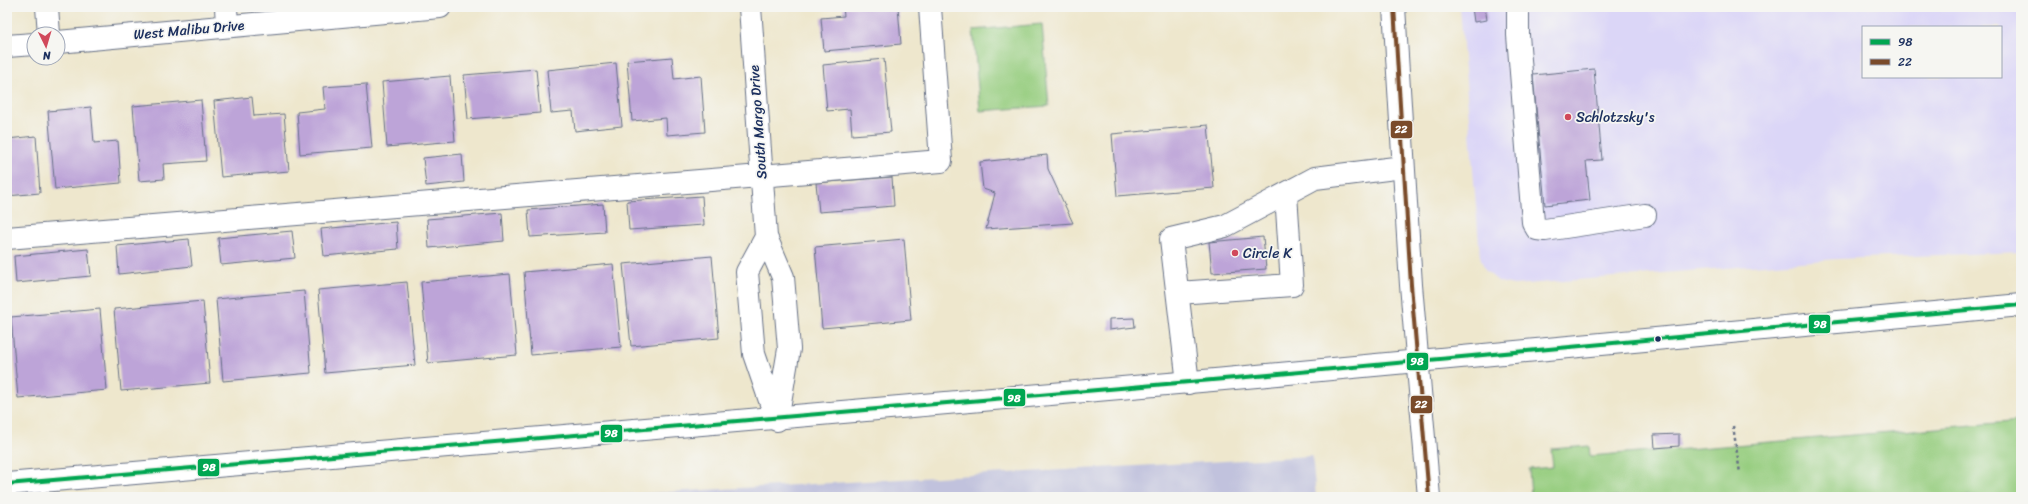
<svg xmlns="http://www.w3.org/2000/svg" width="2028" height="504" viewBox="0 0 2028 504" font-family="Sriracha,sans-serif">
	<rect width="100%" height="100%" fill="#f6f6f2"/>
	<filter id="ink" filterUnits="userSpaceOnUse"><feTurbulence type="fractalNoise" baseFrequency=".025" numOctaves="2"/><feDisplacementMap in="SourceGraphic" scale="8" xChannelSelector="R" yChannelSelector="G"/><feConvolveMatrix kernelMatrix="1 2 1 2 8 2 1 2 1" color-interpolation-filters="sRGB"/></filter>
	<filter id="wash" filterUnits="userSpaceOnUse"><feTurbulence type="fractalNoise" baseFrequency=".012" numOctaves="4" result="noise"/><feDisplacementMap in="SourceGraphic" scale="16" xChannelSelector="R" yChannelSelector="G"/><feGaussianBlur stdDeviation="0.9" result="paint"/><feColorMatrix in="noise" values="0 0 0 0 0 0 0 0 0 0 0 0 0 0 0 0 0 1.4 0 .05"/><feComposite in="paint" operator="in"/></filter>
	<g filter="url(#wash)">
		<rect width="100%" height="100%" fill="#eee7cd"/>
		<path fill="#dbd6f7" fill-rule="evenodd" d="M1460,7H2021V252L1837,259L1514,285L1499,282L1485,270L1480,256ZM1863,27H2001V77H1863Z"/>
		<path fill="#c1c2dd" d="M1312,456L1316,497H581Z"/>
		<path fill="#96cd7f" stroke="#587e6e" d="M1042,24L1049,106L980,111L973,30Z
			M2021,421V497H1531L1529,469L1553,467L1551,449L1589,446L1590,456L1662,450L1663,451Z"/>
		<g id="blocks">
			<path fill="#bda4d8" d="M843,7H898L901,44L824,51L821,18L844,16Z
				M1472,7H1485L1487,20L1474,22Z
				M672,57L674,79L701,76L705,132L667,135L666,118L632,121L627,61Z
				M884,59L891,132L852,135L850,109L827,111L823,65Z
				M616,63L622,126L575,131L573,111L551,113L547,70Z
				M536,69L540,113L468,119L464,75Z
				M1594,69L1602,160L1586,161L1590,200L1545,205L1533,75Z
				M450,76L455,141L387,147L382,82Z
				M366,84L372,148L300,154L297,112L325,109L323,87Z
				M252,97L254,116L284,114L289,171L221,177L214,101Z
				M201,100L206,161L163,164L164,179L139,181L133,106Z
				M91,107L94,143L118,141L121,183L55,189L48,111Z
				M1208,125L1214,188L1117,196L1112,134Z
				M36,136L40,193L7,196V139Z
				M462,154L464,182L426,186L423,158Z
				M1047,155L1048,169L1073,223L986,229L995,193L983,189L980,162Z
				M892,177L894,206L819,212L816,183Z
				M702,196L704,225L629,230L627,201Z
				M603,204L605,232L530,237L528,210Z
				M502,213L504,241L429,248L427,219Z
				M396,222L398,249L324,256L321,229Z
				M292,231L295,258L221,265L218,238Z
				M1263,237L1266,269L1212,273L1209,242Z
				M189,239L192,266L119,274L117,246Z
				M904,239L911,320L822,328L815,247Z
				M88,249L91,276L16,283L14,256Z
				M712,256L719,338L631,346L623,264Z
				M613,264L621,347L531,355L524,272Z
				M510,274L517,355L428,363L421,282Z
				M407,282L415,365L325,373L318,290Z
				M304,291L311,373L223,381L216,299Z
				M203,301L210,383L121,391L114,309Z
				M100,309L107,390L18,398L11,317Z
				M1134,318L1135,327L1109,330V319Z
				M1679,434V446L1655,448L1654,435Z"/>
		</g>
	</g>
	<g filter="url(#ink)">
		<use href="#blocks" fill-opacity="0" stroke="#656f85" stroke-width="1"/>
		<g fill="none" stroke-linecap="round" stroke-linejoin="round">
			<g stroke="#656f85" stroke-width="24">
				<path id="minor" d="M47,7L49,34
					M226,7L227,26
					M750,7L766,237L783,277L789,349L777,420
					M1518,7V35L1533,222L1537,229L1545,230L1645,215
					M58,42L440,7
					M7,46L34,44
					M766,237L747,272L754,354L776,418
					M7,238L941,161L930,7
					M1178,293L1292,285L1286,194
					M1188,383L1171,239L1225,226L1315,178L1403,167"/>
			</g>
			<g stroke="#656f85" stroke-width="24">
				<path id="major" d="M1394,7L1411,285L1429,497
					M7,484C679,429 1350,369 2021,305"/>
			</g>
			<path stroke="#656f85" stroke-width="2.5" stroke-dasharray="3 3" stroke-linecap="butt" d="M1733,426L1740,473
				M1770,493V497"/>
			<use href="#minor" stroke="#fff" stroke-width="22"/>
			<use href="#major" stroke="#fff" stroke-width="22"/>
			<g stroke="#f6f6f2" stroke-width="7">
				<path id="bus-1" d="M7,484C679,429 1350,369 2021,305"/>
			</g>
			<g stroke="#f6f6f2" stroke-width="7">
				<path id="bus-2" d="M1394,7L1411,285L1429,497"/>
			</g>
			<use href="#bus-1" stroke="#00a651" stroke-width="4"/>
			<use href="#bus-2" stroke="#7a4b2a" stroke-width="4"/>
		</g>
	</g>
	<g fill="#d1495b" stroke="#f6f6f2" stroke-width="1.5">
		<circle cx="1568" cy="117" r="4"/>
		<circle cx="1235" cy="253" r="4"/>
	</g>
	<circle fill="#1b2f5e" stroke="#f6f6f2" stroke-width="1.5" cx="1658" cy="339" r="3.5"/>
	<g text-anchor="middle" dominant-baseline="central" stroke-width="3.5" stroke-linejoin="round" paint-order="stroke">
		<g font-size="14" fill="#1b2f5e" stroke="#f6f6f2">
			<text transform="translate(189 30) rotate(-5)">West Malibu Drive</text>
			<text transform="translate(758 122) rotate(-94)">South Margo Drive</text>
		</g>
		<g font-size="14" fill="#1b2f5e" stroke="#f6f6f2" text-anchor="start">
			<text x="1576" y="117">Schlotzsky's</text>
			<text x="1243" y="253">Circle K</text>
		</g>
	</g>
	<g stroke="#f6f6f2" stroke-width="1.5">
		<rect x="1390" y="120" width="23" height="19" rx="4" fill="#7a4b2a"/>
		<rect x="1808" y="314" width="23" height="20" rx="4" fill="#00a651"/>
		<rect x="1406" y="352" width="23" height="19" rx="4" fill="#00a651"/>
		<rect x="1003" y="388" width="23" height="19" rx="4" fill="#00a651"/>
		<rect x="1410" y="395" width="23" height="19" rx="4" fill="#7a4b2a"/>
		<rect x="600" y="424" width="23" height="19" rx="4" fill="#00a651"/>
		<rect x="197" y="458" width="23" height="19" rx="4" fill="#00a651"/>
	</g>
	<g font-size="11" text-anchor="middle" font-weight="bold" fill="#fff">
		<text x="1401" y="133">22</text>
		<text x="1820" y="328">98</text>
		<text x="1417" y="365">98</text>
		<text x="1014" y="402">98</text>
		<text x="1421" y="408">22</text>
		<text x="611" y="437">98</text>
		<text x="209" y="471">98</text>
	</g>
	<rect width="2028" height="504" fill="none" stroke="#f6f6f2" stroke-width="24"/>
	<rect x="1862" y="26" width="140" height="52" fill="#f6f6f2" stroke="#9ea6b7"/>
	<rect x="1870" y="39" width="20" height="6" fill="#00a651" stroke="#9ea6b7"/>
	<text x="1898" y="46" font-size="12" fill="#1b2f5e">98</text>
	<rect x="1870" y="59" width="20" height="6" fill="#7a4b2a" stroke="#9ea6b7"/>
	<text x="1898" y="66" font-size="12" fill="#1b2f5e">22</text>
	<g transform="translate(46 46) rotate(175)"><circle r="19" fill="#f6f6f2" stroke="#9ea6b7"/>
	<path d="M0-3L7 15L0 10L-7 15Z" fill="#d1495b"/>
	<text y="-6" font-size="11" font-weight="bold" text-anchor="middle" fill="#1b2f5e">N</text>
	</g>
</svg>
